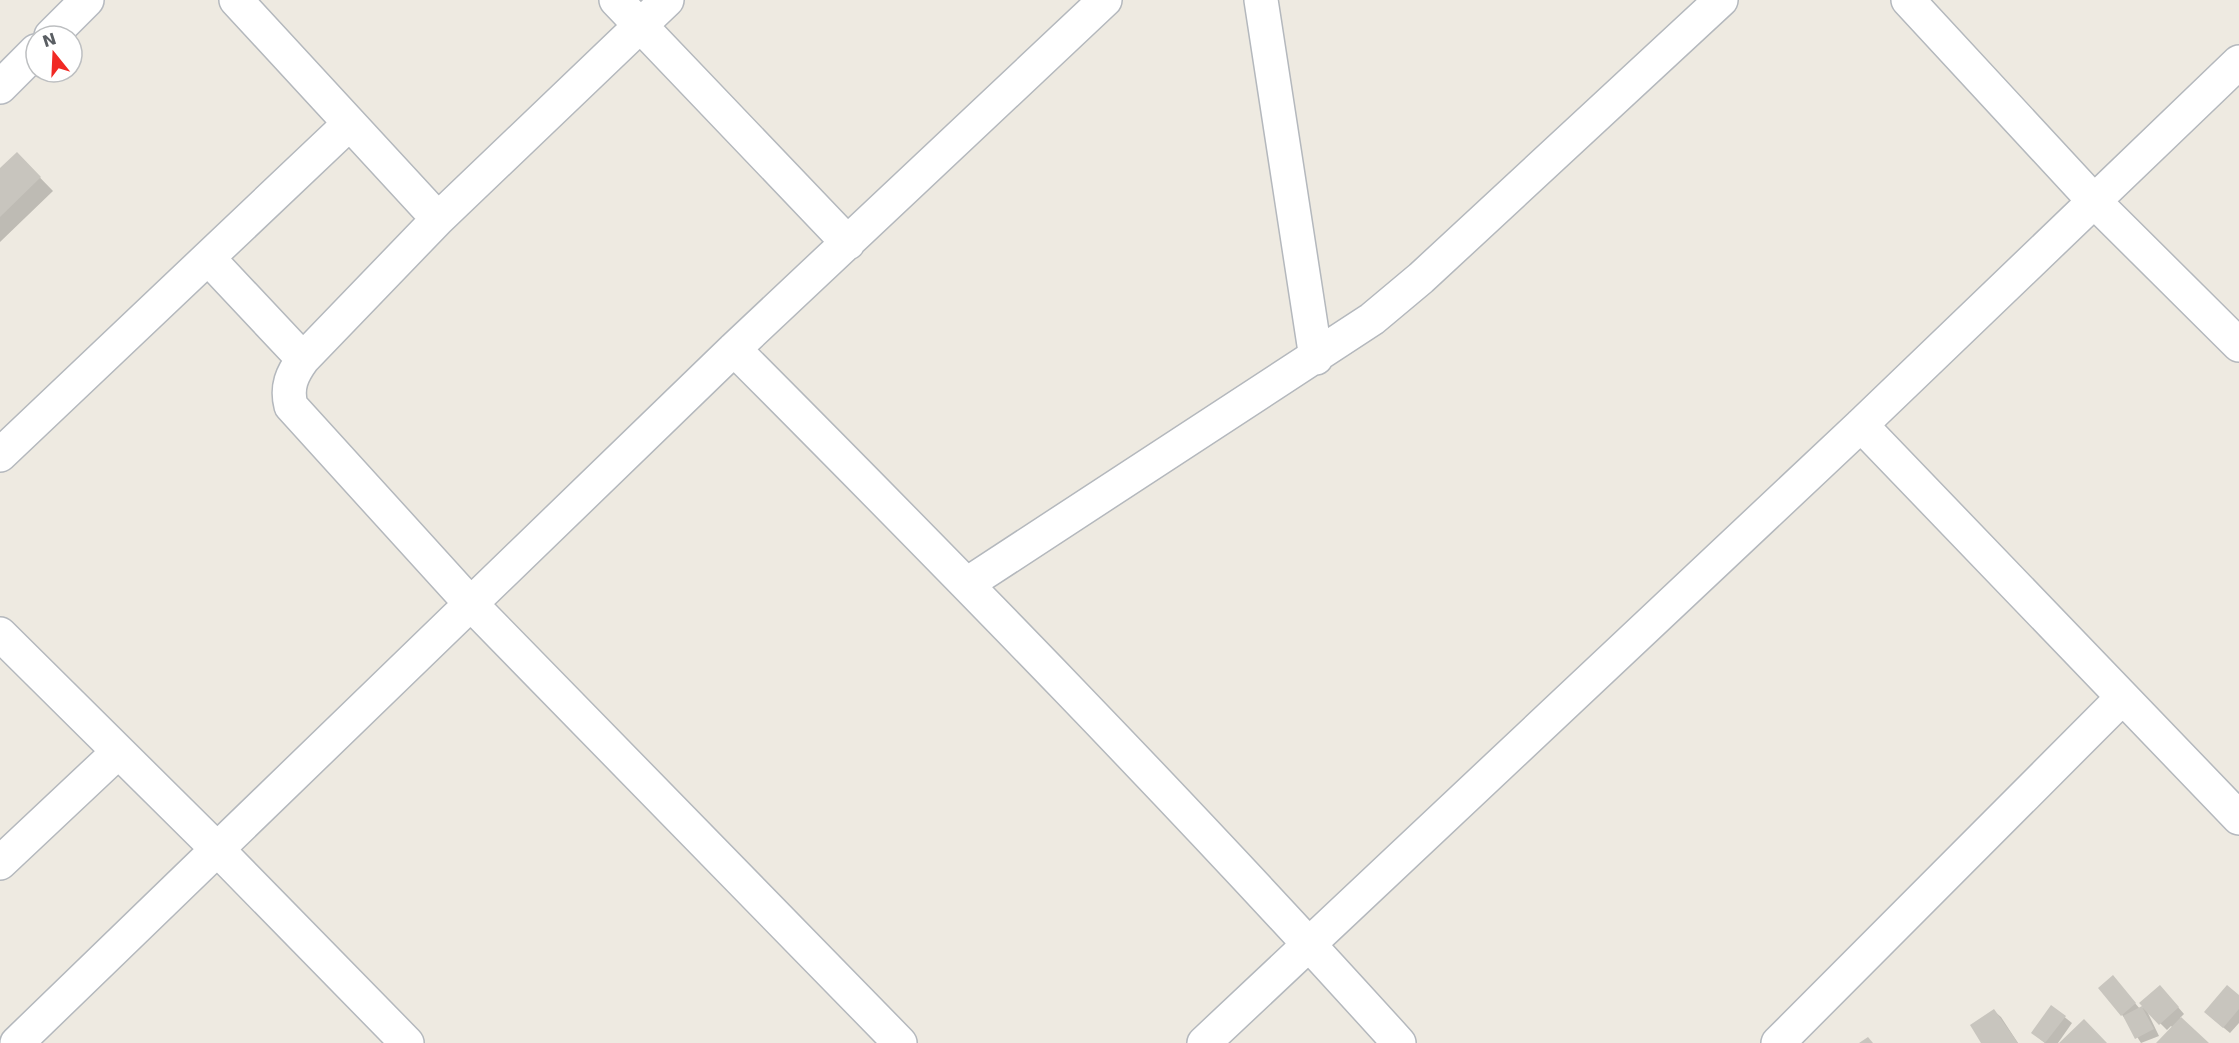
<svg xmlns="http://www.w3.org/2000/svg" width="2239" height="1043" viewBox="0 0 2239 1043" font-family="'DejaVu Sans',sans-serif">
	<rect width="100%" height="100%" fill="#eeeae1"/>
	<path fill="#0003" d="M17,154L53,191L0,242V170Z
		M2119,984L2140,1009L2166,993L2184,1014L2180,1018L2206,1043H2158L2173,1028L2171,1026L2167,1030L2146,1009L2159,1036L2141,1043L2127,1021L2100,988Z
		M2239,997V1023L2230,1033L2212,1018Z
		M2052,1007L2072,1023L2058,1043H2045L2040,1039Z
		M1994,1011L2001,1017L2018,1043H1983Z"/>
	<path fill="#c8c5be" d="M17,152L41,177L0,217V168Z
		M2113,975L2136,1003L2121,1016L2098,988Z
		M2160,985L2179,1007L2159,1025L2142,1007L2154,1029L2135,1039L2123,1016L2142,1006L2139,1003Z
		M2227,985L2239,995V1009L2223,1028L2204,1012Z
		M2051,1005L2066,1016L2045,1043L2031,1033Z
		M1994,1009L2018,1043H1981L1970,1025Z
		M2181,1017L2209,1043H2156Z
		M2084,1019L2107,1043H2059Z
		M1868,1037L1873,1043H1859Z"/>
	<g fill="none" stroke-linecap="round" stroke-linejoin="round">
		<g stroke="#b4b8bd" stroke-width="36">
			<path id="street" d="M236,0L438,219
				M616,0L848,243
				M667,0L438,219L303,359C292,374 286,387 291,406L470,603L900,1043
				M1261,0L1316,358
				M1908,0L2094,201L2239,345
				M209,259L303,359
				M734,349C960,576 1184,805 1399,1043
				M1861,425L2239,818
				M0,455L349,124
				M967,584L1372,319L1421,278L1721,0
				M0,634L218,850L407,1043
				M0,863L118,752
				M17,1043L734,349L1105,0
				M1204,1043L1861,425L2239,62
				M1778,1043L2122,698"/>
		</g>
		<g stroke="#b5b9bf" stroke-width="36">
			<path id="secondary" d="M51,36L87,0
				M0,87L36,51"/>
		</g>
		<use href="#street" stroke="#fff" stroke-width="33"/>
		<use href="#secondary" stroke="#fff" stroke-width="33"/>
	</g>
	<g transform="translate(54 54) rotate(342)"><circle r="28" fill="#ffffff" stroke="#bdbfc1" stroke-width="1.5"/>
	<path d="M0-4.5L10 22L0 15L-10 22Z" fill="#f12924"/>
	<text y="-9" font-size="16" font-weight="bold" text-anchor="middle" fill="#5a5e63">N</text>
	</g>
</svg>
